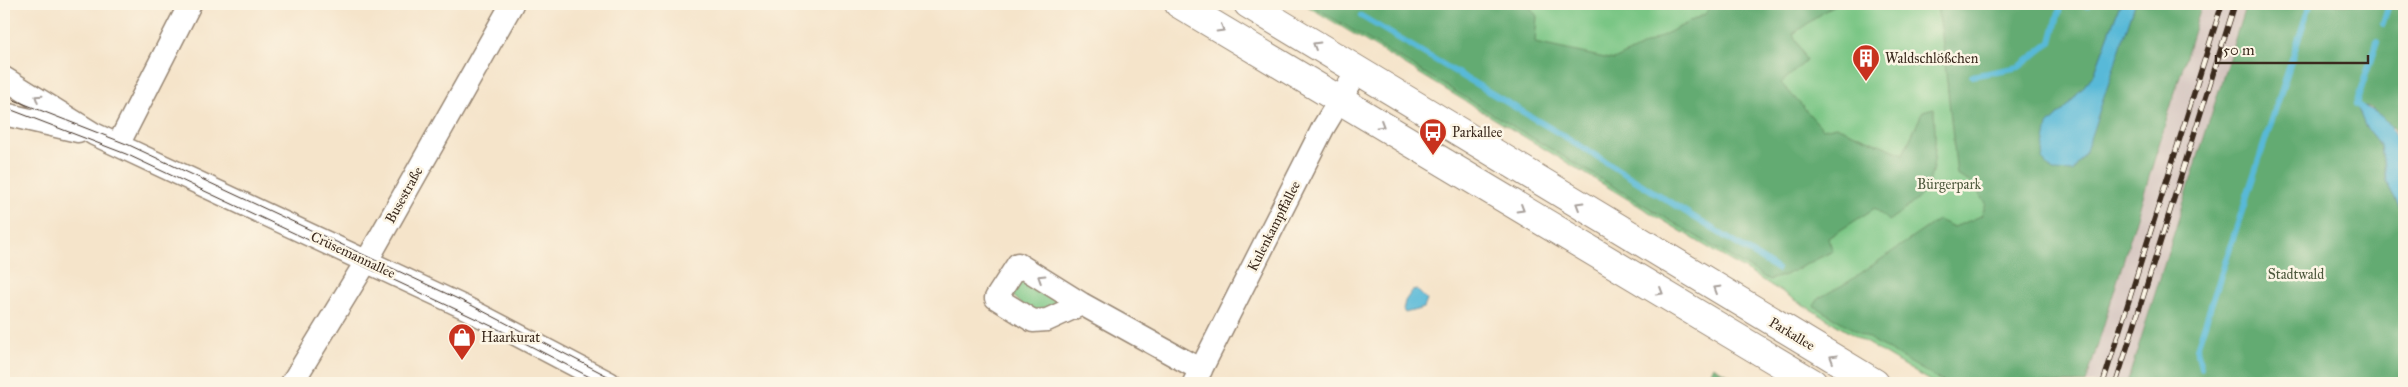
<svg xmlns="http://www.w3.org/2000/svg" width="2408" height="387" viewBox="0 0 2408 387" font-family="'IM FELL Great Primer',serif">
	<rect width="100%" height="100%" fill="#fcf5e5"/>
	<filter id="ink" filterUnits="userSpaceOnUse"><feTurbulence type="fractalNoise" baseFrequency=".02" numOctaves="2"/><feDisplacementMap in="SourceGraphic" scale="10" xChannelSelector="R" yChannelSelector="G"/><feConvolveMatrix kernelMatrix="1 2 1 2 8 2 1 2 1" color-interpolation-filters="sRGB"/></filter>
	<filter id="wash" filterUnits="userSpaceOnUse"><feTurbulence type="fractalNoise" baseFrequency=".0096" numOctaves="4" result="noise"/><feDisplacementMap in="SourceGraphic" scale="20" xChannelSelector="R" yChannelSelector="G"/><feGaussianBlur stdDeviation="1.12" result="paint"/><feColorMatrix in="noise" values="0 0 0 0 0 0 0 0 0 0 0 0 0 0 0 0 0 1.4 0 .05"/><feComposite in="paint" operator="in"/></filter>
	<g filter="url(#wash)">
		<rect width="100%" height="100%" fill="#f5e4ca"/>
		<path fill="#d0c0bc" d="M2202,4H2246L2127,383H2086Z"/>
		<path fill="#7ac685" stroke="#5a7852" d="M1304,4H2192L2075,383H1933Z
			M1022,278L1064,300C1058,304 1049,311 1043,312C1031,314 1015,301 1011,291Z"/>
		<path fill="#63ab72" stroke="#4f6a48" d="M1309,4H1527L1537,16L1535,43L1614,60L1705,14L1713,4H1835L1793,34L1806,61L1781,83L1823,129L1836,126L1903,154L1923,111L1934,108C1935,131 1938,167 1926,188C1918,202 1901,212 1888,221L1875,208L1828,238L1833,251L1785,275L1769,280Z
			M1936,4H2120L2094,74L2066,108L2048,125L2104,95L2135,4H2202L2086,383H1945L1814,306L1819,298L1848,282L1938,220L1954,227L1981,216L1986,203L1971,183L1957,175L1941,27Z
			M2246,4H2404V148L2399,133L2370,107L2357,105L2366,128L2381,146L2386,181L2404,217V383H2127Z
			M1713,366L1743,383H1704Z"/>
		<path fill="#59b9d8" stroke="#4a727b" d="M2120,4H2135L2086,151L2073,172L2053,171L2042,159L2048,125L2066,108L2094,74Z
			M2356,104C2408,117 2404,169 2404,217L2386,181L2381,146L2366,128Z
			M1417,290L1427,300L1424,308L1405,313L1403,310L1405,301L1412,291Z"/>
		<g fill="none" stroke-linecap="round" stroke-linejoin="round">
			<path stroke="#59b9d8" stroke-width="6" d="M2078,4L2088,6
				M1361,16L1577,144L1777,269
				M2383,24L2389,4
				M1972,76L2019,67L2051,42L2061,4
				M2363,109L2356,104L2377,41
				M2201,368L2197,348L2310,4
				M2211,382L2215,383"/>
		</g>
	</g>
	<g filter="url(#ink)">
		<g fill="none" stroke-linecap="round" stroke-linejoin="round">
			<g stroke="#988774" stroke-width="25">
				<path id="minor" d="M4,78L94,134L466,308L609,383
					M4,114L78,131
					M118,145L190,4
					M1082,304L1047,320L1033,321L996,298L1018,264L1082,304L1201,370
					M292,383L369,257L512,4
					M1194,383L1323,128L1358,70"/>
			</g>
			<g stroke="#988774" stroke-width="30">
				<path id="primary" d="M1179,4L1813,383
					M1248,4L1875,383"/>
			</g>
			<use href="#minor" stroke="#fff" stroke-width="22"/>
			<use href="#primary" stroke="#fff" stroke-width="28"/>
			<path stroke="#3b2a1e" stroke-width="1" d="M4,96L129,145L473,306L621,383
				M4,107L126,154L502,331L601,383"/>
			<g stroke="#3b2a1e" stroke-width="5.5">
				<path id="rail" d="M2103,383L2222,4
					M2116,383L2235,4"/>
			</g>
			<use href="#rail" stroke="#fcf5e5" stroke-width="4" stroke-dasharray="11" stroke-linecap="butt"/>
		</g>
		<defs><path id="oneway-chevron" d="M-2-3.5L2.5 0L-2 3.5" fill="none" stroke-width="1.6" stroke-linecap="round" stroke-linejoin="round" transform="scale(1.25)"/></defs>
		<g stroke="#a79f9a">
			<use href="#oneway-chevron" transform="translate(1221 29) rotate(31)"/>
			<use href="#oneway-chevron" transform="translate(1316 45) rotate(-149)"/>
			<use href="#oneway-chevron" transform="translate(38 98) rotate(-147)"/>
			<use href="#oneway-chevron" transform="translate(1381 125) rotate(31)"/>
			<use href="#oneway-chevron" transform="translate(1579 205) rotate(-149)"/>
			<use href="#oneway-chevron" transform="translate(1521 209) rotate(31)"/>
			<use href="#oneway-chevron" transform="translate(1041 278) rotate(-148)"/>
			<use href="#oneway-chevron" transform="translate(1717 289) rotate(-149)"/>
			<use href="#oneway-chevron" transform="translate(1660 292) rotate(31)"/>
			<use href="#oneway-chevron" transform="translate(1833 358) rotate(-149)"/>
		</g>
	</g>
	<defs>
		<g id="building-pin" transform="scale(1.4375)"><path d="M0 17L-7.5 6A9.5 9.5 0 1 1 7.5 6Z" fill="#c8321e" stroke="#fcf5e5"/><path d="M-4-6H4V6H1V3H-1V6H-4ZM-2.5-4.3h1.7v1.8h-1.7ZM.8-4.3h1.7v1.8H.8ZM-2.5-1h1.7V.8h-1.7ZM.8-1h1.7V.8H.8Z" fill="#fff"/></g>
		<g id="bus-pin" transform="scale(1.4375)"><path d="M0 17L-7.5 6A9.5 9.5 0 1 1 7.5 6Z" fill="#c8321e" stroke="#fcf5e5"/><path d="M-5-6H5V4H4V6H2V4H-2V6H-4V4H-5ZM-3.5-4V0h7V-4ZM-3.5 1.2v1.5H-2V1.2ZM2 1.2v1.5H3.5V1.2Z" fill="#fff"/></g>
		<g id="shop-pin" transform="scale(1.4375)"><path d="M0 17L-7.5 6A9.5 9.5 0 1 1 7.5 6Z" fill="#c8321e" stroke="#fcf5e5"/><path d="M-5-2.5h2.3a2.7 3.5 0 0 1 5.4 0H5L5.5 6h-11ZM-1.5-2.5h3a1.5 2.3 0 0 0-3 0Z" fill="#fff"/></g>
	</defs>
	<g fill-rule="evenodd">
		<use href="#building-pin" x="1866" y="58"/>
		<use href="#bus-pin" x="1433" y="132"/>
		<use href="#shop-pin" x="462" y="337"/>
	</g>
	<g text-anchor="middle" dominant-baseline="central" stroke-width="5" stroke-linejoin="round" paint-order="stroke">
		<g font-size="14" fill="#3b2a1e" stroke="#fcf5e5" text-anchor="start">
			<text x="1885" y="58">Waldschlößchen</text>
			<text x="1452" y="132">Parkallee</text>
			<text x="481" y="337">Haarkurat</text>
		</g>
		<g font-size="14" fill="#4e593d" stroke="#fcf5e5">
			<text x="1949" y="184">Bürgerpark</text>
			<text x="2296" y="274">Stadtwald</text>
		</g>
		<g font-size="14" fill="#3b2a1e" stroke="#fcf5e5">
			<text transform="translate(404 195) rotate(-61)">Busestraße</text>
			<text transform="translate(1274 226) rotate(-63)">Kulenkampffallee</text>
			<text transform="translate(353 255) rotate(25)">Crüsemannallee</text>
			<text transform="translate(1792 334) rotate(31)">Parkallee</text>
		</g>
	</g>
	<rect width="2408" height="387" fill="none" stroke="#fcf5e5" stroke-width="20"/>
	<path d="M2216 55v8h152v-8" fill="none" stroke="#3b2a1e" stroke-width="2.5"/>
	<text x="2223" y="55" font-size="15" fill="#3b2a1e" stroke="#fcf5e5" stroke-width="4" paint-order="stroke">50 m</text>
</svg>
